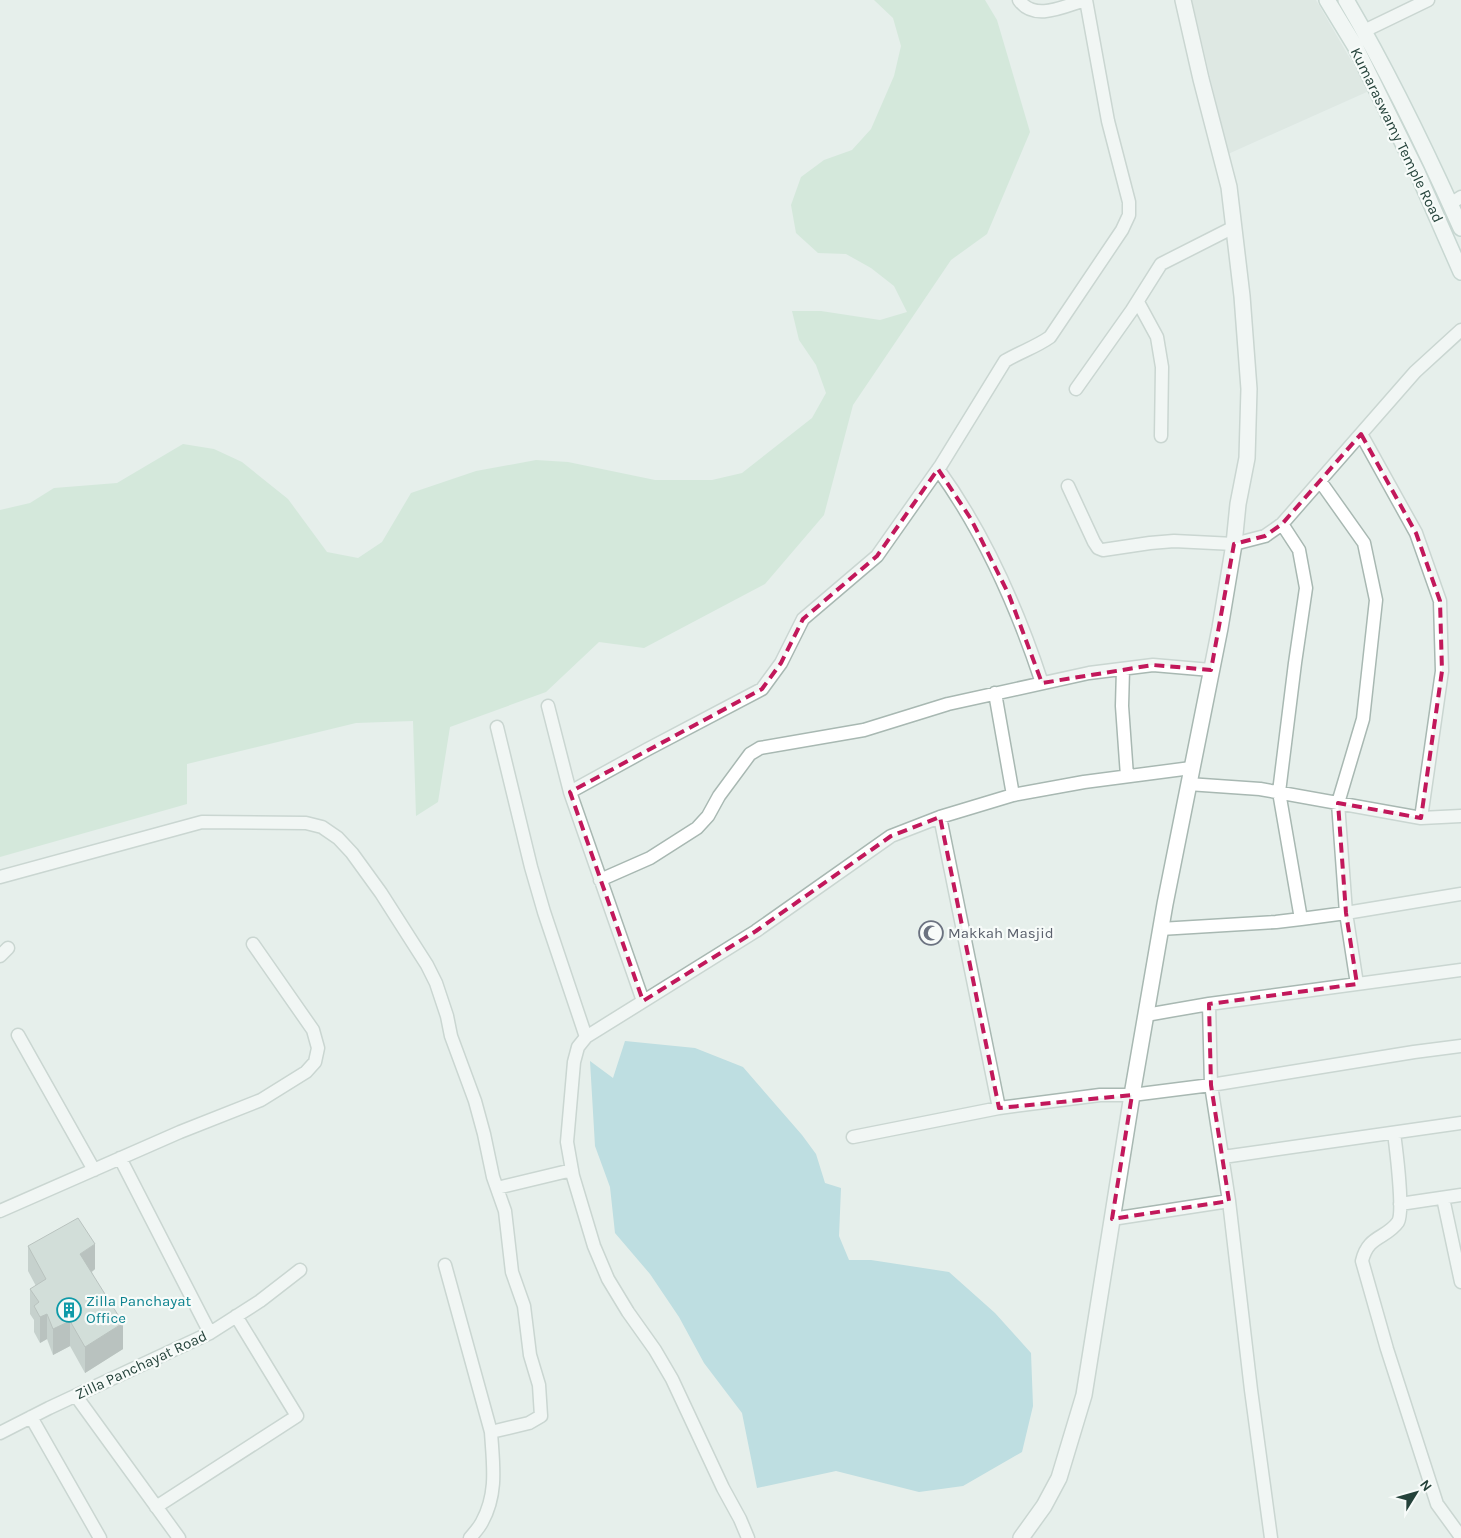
<svg xmlns="http://www.w3.org/2000/svg" width="1461" height="1538" viewBox="0 0 1461 1538" font-family="Karla,sans-serif">
	<rect width="100%" height="100%" fill="#e6efeb"/>
	<path fill="#d4dfda" d="M1192,0H1316L1369,91L1228,154Z"/>
	<path fill="#bfe0c8" d="M874,0H985L997,20L1030,132L987,234L951,260L853,405L824,515L765,584L644,648L599,642L546,692L450,727L438,802L416,816L413,721L356,723L187,764V804L0,857V510L30,503L54,488L117,483L183,444L214,449L242,462L288,499L327,552L358,558L382,542L411,493L476,471L536,460L568,462L655,480H712L742,473L812,418L826,393L816,365L799,340L792,311H821L880,320L907,312L894,286L871,268L846,254L818,253L796,233L791,205L801,177L824,160L852,150L871,129L894,76L901,46L893,18Z"/>
	<path fill="#8ec9d4" d="M625,1041L695,1048L743,1067L802,1135L816,1154L825,1183L841,1188L839,1236L849,1260H871L949,1272L995,1313L1031,1353L1033,1406L1022,1452L963,1486L919,1492L836,1471L757,1488L742,1413L704,1363L679,1317L650,1274L615,1233L610,1187L595,1146L590,1061L613,1078Z"/>
	<g fill="none" stroke-linecap="round" stroke-linejoin="round">
		<g stroke="#a8b8b2" stroke-width="15">
			<path id="minor" d="M1019,0C1034,22 1065,6 1085,0
				M1364,31L1428,0
				M1450,204L1461,197
				M1138,302L1157,337L1162,367L1161,436
				M1076,389L1132,310L1161,264L1234,227
				M938,469C985,534 1017,607 1042,683
				M1320,481L1364,543L1376,600L1363,719L1338,803L1346,913L1357,984
				M1068,486L1094,542L1098,548L1103,550L1150,543L1174,541L1234,544L1265,536L1282,524L1415,372L1461,330
				M1123,669L1122,706L1127,776
				M995,693L1013,795
				M548,706L570,792
				M497,727L531,867L544,912L586,1037
				M1188,784L1260,789L1421,818L1442,671L1440,601L1416,533L1361,434
				M940,817L999,1108L1100,1095H1132L1211,1085L1414,1052L1461,1046
				M1421,818L1461,816
				M0,877L202,822L306,823L322,827L338,838L352,853L381,893L427,965L436,983L447,1016L451,1036L475,1101L484,1134L493,1177L505,1211L512,1272L524,1306L530,1355L539,1385L541,1416L529,1423L491,1432C493,1464 498,1493 482,1522C479,1528 474,1533 470,1538
				M600,880L650,858L697,828L708,816L719,796L750,754L760,748L864,730L948,704L1089,673L1153,665L1211,670
				M1301,919L1346,913L1461,894
				M1160,929L1276,922L1301,919L1279,792L1295,663L1306,588L1299,550L1282,524
				M0,956L8,948
				M643,1001L570,792L648,749L762,689L781,663L803,619L877,556L941,465L1005,361C1020,352 1036,347 1050,337L1122,230L1129,215V202L1108,121L1086,0
				M1209,1004L1211,1085L1229,1201L1251,1390L1271,1538
				M1146,1015L1209,1004L1461,970
				M18,1035L94,1170
				M1394,1133C1396,1148 1404,1212 1398,1222C1386,1239 1368,1235 1362,1261L1387,1349L1437,1504L1461,1537
				M853,1137L999,1108
				M1223,1157L1461,1123
				M120,1158L210,1333
				M497,1188L572,1170
				M1443,1198L1461,1282
				M1400,1204L1461,1195
				M0,1211L180,1132L261,1100L306,1072L315,1062L318,1048L313,1030L253,944
				M1112,1219L1229,1201
				M445,1265L491,1432
				M76,1396L179,1538
				M31,1417L100,1538
				M0,1433L49,1408L210,1333L260,1301L300,1270
				M156,1507L297,1416L236,1316
				M748,1538L740,1519L723,1488L672,1379L655,1350L628,1312L608,1279L594,1246L573,1176L567,1142L574,1062L578,1047L586,1037L756,931L891,836L940,817L1013,795L1084,782L1191,768"/>
		</g>
		<g stroke="#a8b8b2" stroke-width="18">
			<path id="tertiary" d="M1021,1538L1044,1506L1059,1478L1084,1395L1132,1095L1165,904L1220,628L1234,544L1238,504L1247,458L1249,389L1242,296L1229,187L1201,79L1183,0"/>
		</g>
		<g stroke="#a4bbb3" stroke-width="18">
			<path id="secondary" d="M1327,0L1355,46L1417,172L1461,272
				M1346,0C1389,73 1426,150 1461,228"/>
		</g>
		<use href="#minor" stroke="#fff" stroke-width="12"/>
		<use href="#tertiary" stroke="#fff" stroke-width="15"/>
		<use href="#secondary" stroke="#fff" stroke-width="15"/>
	</g>
	<path fill="#a1aea9" d="M28,1246L95,1269L92,1272L123,1349L85,1373L70,1346L53,1355L47,1339L40,1343L34,1332V1320L30,1314V1289L36,1286L28,1271Z"/>
	<path fill="#838d89" d="M95,1244V1269L80,1280V1254Z
		M47,1314V1339L40,1343V1317Z
		M70,1321V1346L53,1355V1329Z
		M123,1323V1349L85,1373V1347Z"/>
	<path fill="#bbcac4" stroke="#838d89" d="M78,1218L95,1244L80,1254L123,1323L85,1347L70,1321L53,1329L47,1314L40,1317L34,1306L39,1302L30,1289L46,1279L28,1246Z"/>
	<path d="M0 0H1461V1538H0ZM1361,434L1416,533L1440,601L1442,671L1421,818L1338,803L1346,913L1357,984L1209,1004L1211,1085L1229,1201L1112,1219L1132,1095L999,1108L940,817L891,836L756,931L643,1001L570,792L762,689L781,663L803,619L877,556L938,469L971,519L1009,595L1042,683L1153,665L1211,670L1234,544L1265,536L1282,524Z" fill="#e6efeb" fill-opacity=".55" fill-rule="evenodd"/>
	<path fill="none" stroke="#c2185b" stroke-width="4" stroke-dasharray="10 6" stroke-linejoin="round" d="M1361,434L1416,533L1440,601L1442,671L1421,818L1338,803L1346,913L1357,984L1209,1004L1211,1085L1229,1201L1112,1219L1132,1095L999,1108L940,817L891,836L756,931L643,1001L570,792L762,689L781,663L803,619L877,556L938,469L971,519L1009,595L1042,683L1153,665L1211,670L1234,544L1265,536L1282,524Z"/>
	<defs>
		<g id="mosque-ring" transform="scale(1.25)"><circle r="9.5" fill="#f7fbf9" stroke="#6b7280" stroke-width="1.5"/><path d="M3.5-4.9A6 6 0 1 0 3.5 4.9A5 5 0 1 1 3.5-4.9Z" fill="#6b7280"/></g>
		<g id="building-ring" transform="scale(1.25)"><circle r="9.5" fill="#f7fbf9" stroke="#0f9aa8" stroke-width="1.5"/><path d="M-4-6H4V6H1V3H-1V6H-4ZM-2.5-4.3h1.7v1.8h-1.7ZM.8-4.3h1.7v1.8H.8ZM-2.5-1h1.7V.8h-1.7ZM.8-1h1.7V.8H.8Z" fill="#0f9aa8"/></g>
	</defs>
	<g fill-rule="evenodd">
		<use href="#mosque-ring" x="931" y="933"/>
		<use href="#building-ring" x="69" y="1310"/>
	</g>
	<g text-anchor="middle" dominant-baseline="central" stroke-width="4.5" stroke-linejoin="round" paint-order="stroke">
		<g font-size="15" fill="#24423a" stroke="#f7fbf9">
			<text transform="translate(1397 135) rotate(64)">Kumaraswamy Temple Road</text>
			<text transform="translate(141 1365) rotate(-25)">Zilla Panchayat Road</text>
		</g>
		<g font-size="15" fill="#5b616d" stroke="#f7fbf9" text-anchor="start">
			<text x="948" y="933">Makkah Masjid</text>
		</g>
		<g font-size="15" fill="#0d838f" stroke="#f7fbf9" text-anchor="start">
			<text x="86" y="1301">Zilla Panchayat<tspan x="86" dy="17">Office</tspan></text>
		</g>
	</g>
	<g transform="translate(1416 1493) rotate(53)" stroke="#f7fbf9" stroke-width="4" paint-order="stroke">
	<path d="M0-4L9 19L0 12L-9 19Z" fill="#24423a"/>
	<text y="-8" font-size="14" font-weight="bold" text-anchor="middle" fill="#24423a">N</text>
	</g>
</svg>
